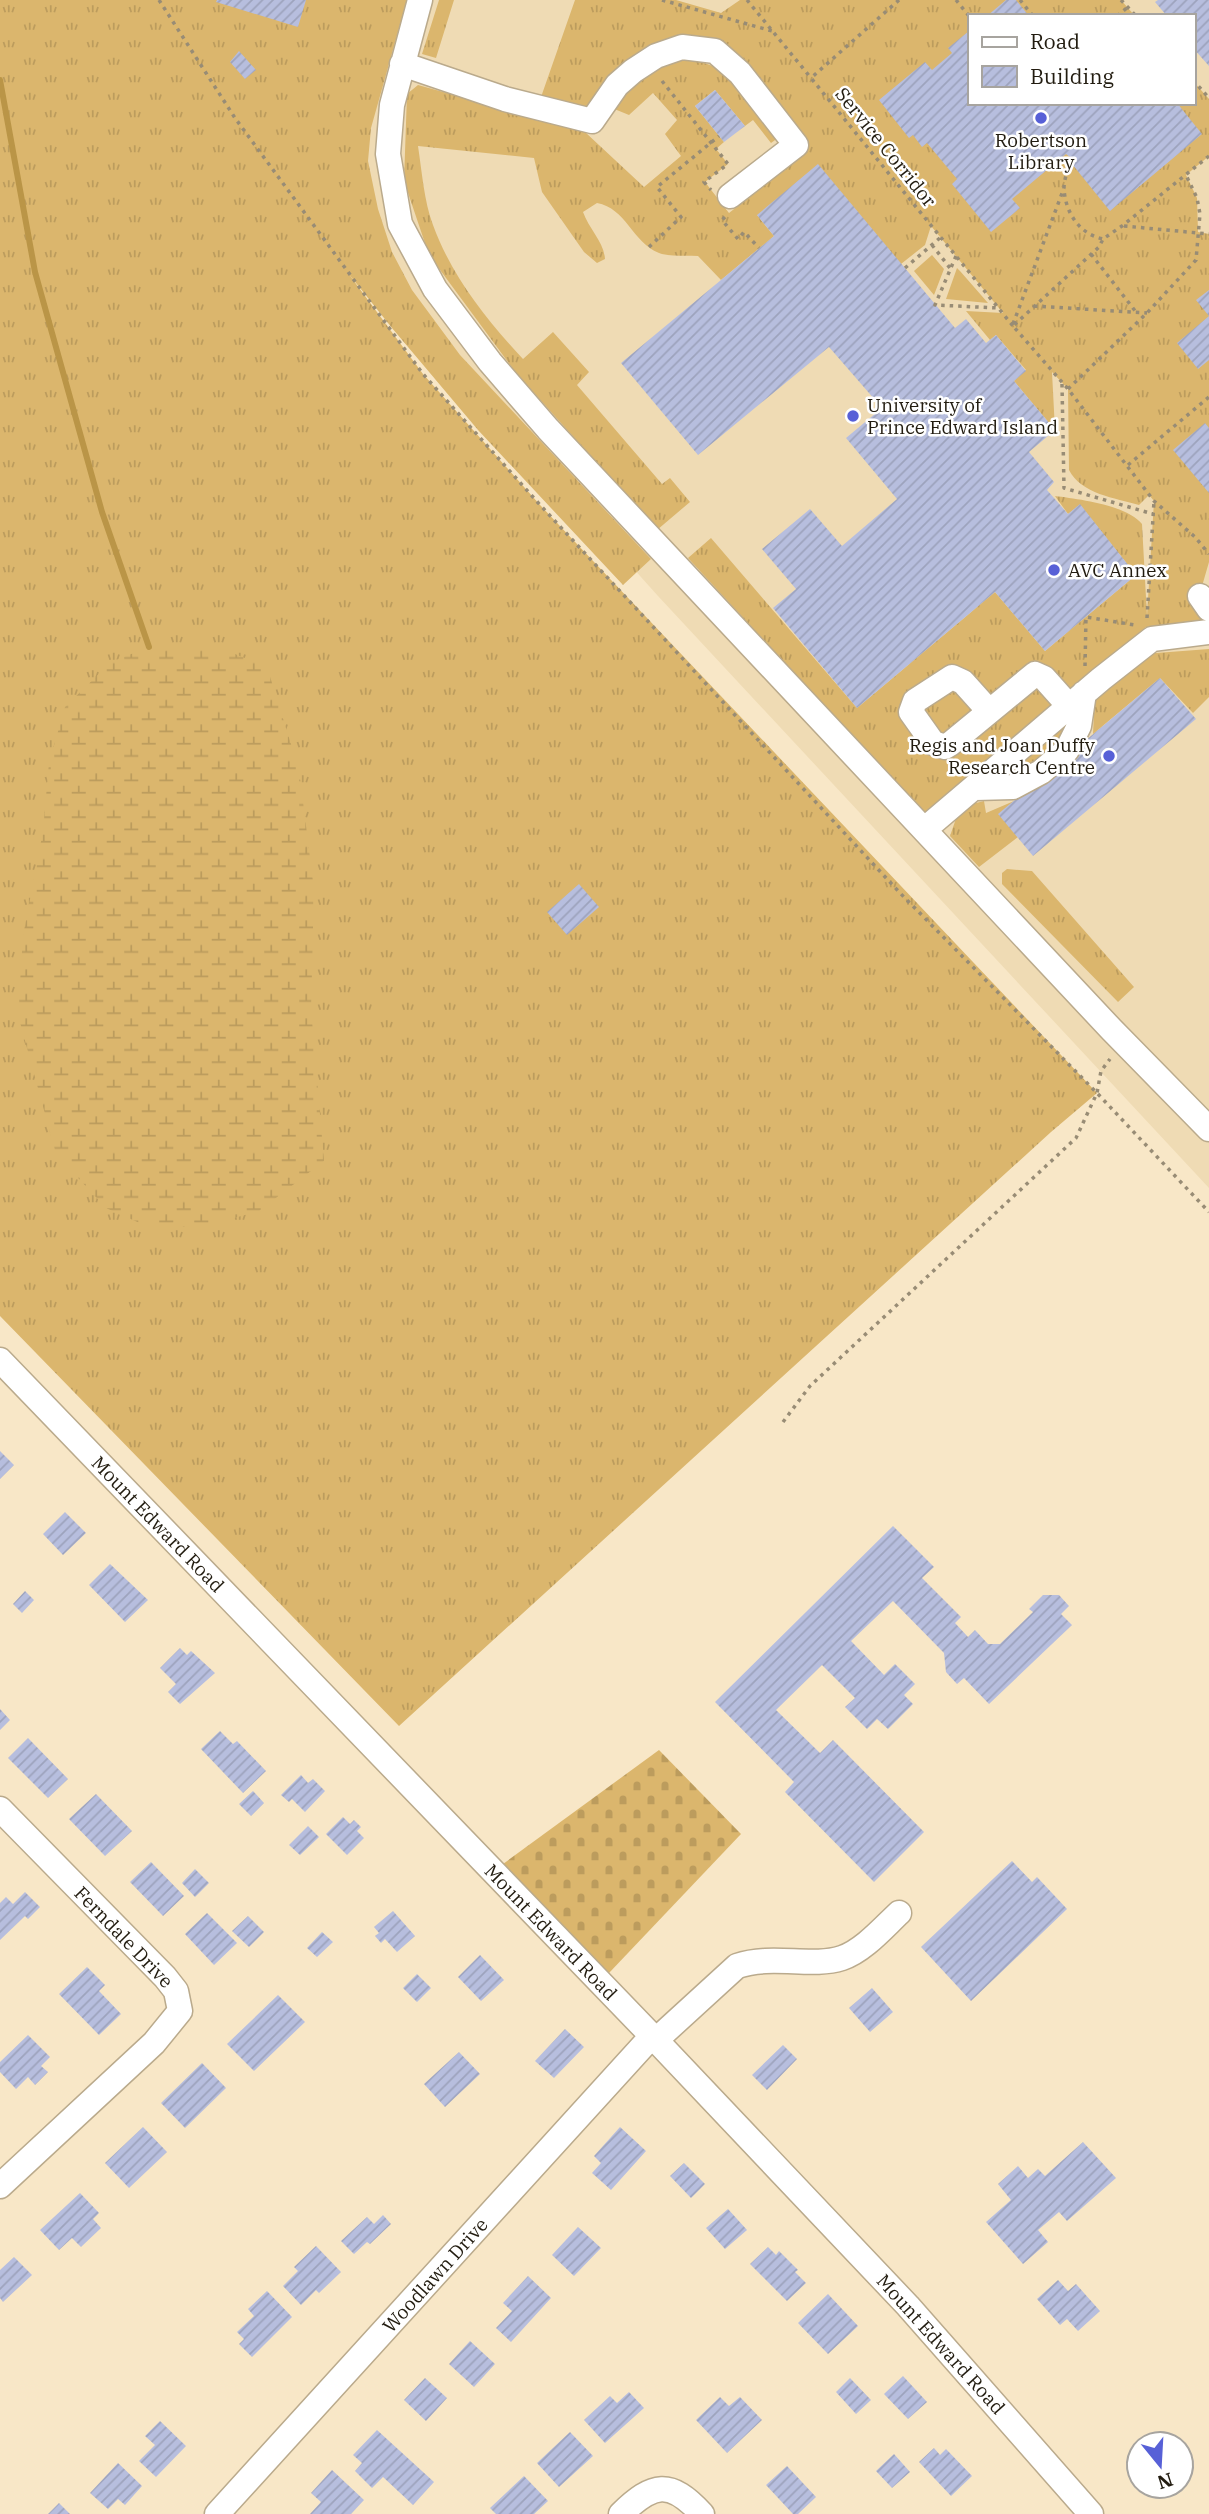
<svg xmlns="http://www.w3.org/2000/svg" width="1209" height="2514" viewBox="0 0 1209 2514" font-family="'IBM Plex Serif',serif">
	<defs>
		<pattern id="grass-tufts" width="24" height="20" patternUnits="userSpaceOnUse" patternTransform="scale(1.75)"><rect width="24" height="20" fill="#dbb66d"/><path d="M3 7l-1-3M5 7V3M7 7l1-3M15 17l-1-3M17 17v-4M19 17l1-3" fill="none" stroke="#bc9c5d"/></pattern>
		<pattern id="wetland-marsh" width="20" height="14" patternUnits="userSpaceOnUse" patternTransform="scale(1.75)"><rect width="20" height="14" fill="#dbb66d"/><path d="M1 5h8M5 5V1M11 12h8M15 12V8" fill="none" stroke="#bc9c5d"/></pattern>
		<pattern id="cemetery-stones" width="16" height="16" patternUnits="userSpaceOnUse" patternTransform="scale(1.75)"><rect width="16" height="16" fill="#dbb66d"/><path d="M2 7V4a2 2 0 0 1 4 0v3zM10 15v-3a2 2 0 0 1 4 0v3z" fill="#bc9c5d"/></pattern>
		<pattern id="building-hatch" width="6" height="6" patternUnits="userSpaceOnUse" patternTransform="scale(1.75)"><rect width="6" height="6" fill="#b7bede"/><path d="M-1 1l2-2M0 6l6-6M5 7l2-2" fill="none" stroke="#9da3bd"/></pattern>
	</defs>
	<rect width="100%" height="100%" fill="#f8e7c7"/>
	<path fill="#efdbb4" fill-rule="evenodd" d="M174,0H1209V1188L658,596L336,237ZM969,16H1193V103H969Z"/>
	<path fill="url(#grass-tufts)" fill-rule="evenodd" d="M0,0H407L371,128L368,161L378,209L392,252L412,290L460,355L651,559L623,585L478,430L392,328L348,273L423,374L541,506L1097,1093L1051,1132L399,1726L0,1316Z
		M439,0H454L436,58L422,54Z
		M575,0H676L721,13L740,0H1121L1135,16H969V103H1193V81L1209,99V156L1186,175L1197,198L1198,232L1209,234V562L1196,607L1205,620L1202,628L1146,627L924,814L688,558L711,538L857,708L995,592L1045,651L1136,575L1080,505L1068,514L1055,496C1078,499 1127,505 1142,524L1147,616L1154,501L1149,495L1139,505C1115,498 1081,494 1069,470L1068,389L1052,372L1055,430L1014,381L1026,370L996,335L990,340L966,311L1003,313L931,226L925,245L901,264L757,215L774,236L721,280L698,256C686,255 670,257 659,253C632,242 626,208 597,203L583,212C589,229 604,242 605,259L597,263L584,252L542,192L534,158L418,146C422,172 424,201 433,225C452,277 486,319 523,359L553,332L589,372L577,385L662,484L670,478L690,502L657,530L516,373L429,255L404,181L407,94L418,85L534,117ZM690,35L715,44L808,151L729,213L705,182L728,164L716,149L724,142L695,106L715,90L745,126L753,120L771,143L782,135L729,72L699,61L672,58L616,96L607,106L629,115L653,93L677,120L665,134L681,156L644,187L585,132L646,52Z
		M1209,649V697L1193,713L1160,678L1093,734L1095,691L1143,654Z
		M1077,709L1046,762L1002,778Z
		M984,801L986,813L1014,801L1018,837L979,867L950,836L960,807Z
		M1007,869L1032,871L1134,987L1118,1002L1002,884V873Z"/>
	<path fill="url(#wetland-marsh)" d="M149,647L220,648L267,667L299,770L314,890L311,1009L324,1161L259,1211L200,1228L142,1224L106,1208L56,1154L18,1015L23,936L43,831L49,763L65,707L111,662Z"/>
	<path fill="url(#cemetery-stones)" d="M659,1750L741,1834L609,1973L503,1864Z"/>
	<path fill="#dbb66d" d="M932,255L944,269L934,295L914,271Z
		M957,268L960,271L988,303L946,299Z"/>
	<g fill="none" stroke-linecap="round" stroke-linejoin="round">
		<path stroke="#ba9547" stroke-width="6" d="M0,80L35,272L102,512L149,647"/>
	</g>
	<path fill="url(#building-hatch)" d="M217,0H306L298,27L216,2Z
		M1006,0H1016L1029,16H987Z
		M1158,0H1209V66L1193,48V16H1167L1155,2Z
		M969,31V103H1177L1202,134L1110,211L1072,164L1075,161L1066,154L1012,199L1020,208L991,232L952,184L957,179L927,143L922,147L913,135L909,138L879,100L925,62L932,70L952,53L948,48Z
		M239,51L256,70L245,79L230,62Z
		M715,90L745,126L724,142L695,106Z
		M818,164L955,328L966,319L986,343L996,335L1026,371L1014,381L1055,430L1029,452L1054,482L1047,490L1068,514L1080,504L1136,575L1045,651L995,592L857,708L773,608L796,589L762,549L810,509L842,546L897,499L846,438L882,408L829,347L698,455L621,363L774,236L757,215Z
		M1209,290V360L1198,369L1177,343L1209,316L1196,300Z
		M1205,423L1209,428V493L1173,450Z
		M1160,678L1196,719L1033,856L998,814Z
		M579,884L599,907L567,935L547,912Z
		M0,1451L14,1465L0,1479Z
		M65,1512L86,1533L63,1555L43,1534Z
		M893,1526L934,1567L922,1578L961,1617L955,1623L968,1637L975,1630L988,1644H1000L1033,1612L1029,1609L1043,1595H1059L1069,1606L1061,1614L1072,1625L989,1704L964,1678L957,1684L946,1672L944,1653L893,1601L851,1641L884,1675L895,1664L915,1684L904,1695L913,1704L888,1729L877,1719L867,1729L845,1707L855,1698L822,1665L776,1710L820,1753L833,1740L924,1832L874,1882L785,1792L794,1782L715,1702Z
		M110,1564L148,1600L125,1622L89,1585Z
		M25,1591L34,1600L22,1613L13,1604Z
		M180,1648L187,1655L191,1651L215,1673L180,1704L168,1692L176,1684L160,1668Z
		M0,1709L10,1720L0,1730Z
		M220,1731L233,1744L237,1741L266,1771L243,1793L201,1749Z
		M28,1738L68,1779L48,1798L8,1758Z
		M301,1775L308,1783L313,1779L325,1791L305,1812L292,1799L289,1802L281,1795Z
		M253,1791L264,1803L251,1816L239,1804Z
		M96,1794L132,1831L105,1856L69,1819Z
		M343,1817L350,1824L354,1820L361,1827L357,1831L364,1838L347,1855L326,1834Z
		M308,1826L319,1837L300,1855L289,1845Z
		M1012,1861L1032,1882L1037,1877L1067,1909L971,2001L921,1947Z
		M151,1862L184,1896L163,1916L130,1882Z
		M195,1869L209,1883L195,1897L182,1883Z
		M25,1892L40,1907L28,1919L25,1916L0,1940V1903L6,1897L13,1904Z
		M393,1911L415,1936L397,1952L385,1939L381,1943L375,1936L379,1933L374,1927Z
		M207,1913L237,1943L214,1965L185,1934Z
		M248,1916L264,1932L249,1947L232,1931Z
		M322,1932L333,1942L317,1957L307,1948Z
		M480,1955L504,1980L481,2001L458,1977Z
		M87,1967L105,1985L99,1991L121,2014L99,2035L59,1994Z
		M417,1974L431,1988L417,2002L403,1988Z
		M872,1988L893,2012L870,2032L849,2008Z
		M278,1995L305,2022L254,2071L227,2044Z
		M565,2029L584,2047L554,2078L535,2061Z
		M28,2035L50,2057L41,2066L48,2072L35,2085L28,2077L16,2089L0,2072V2062Z
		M783,2045L797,2059L767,2090L752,2075Z
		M459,2052L480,2074L445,2107L424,2084Z
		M202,2063L226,2088L185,2128L161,2103Z
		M143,2127L167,2152L129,2188L105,2163Z
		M620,2127L646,2151L611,2190L592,2173L601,2163L594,2156Z
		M1083,2142L1116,2178L1067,2221L1059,2212L1038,2230L1048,2242L1023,2264L986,2222L1011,2200L998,2184L1018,2166L1028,2178L1038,2169L1045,2176Z
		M684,2163L705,2184L691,2198L670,2176Z
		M80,2193L99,2213L93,2219L101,2228L81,2247L72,2238L59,2250L40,2230Z
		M728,2209L747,2230L725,2249L706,2228Z
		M383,2215L391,2224L370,2244L367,2242L354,2254L341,2241L367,2217L374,2224Z
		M578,2227L601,2248L574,2276L552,2255Z
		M316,2246L341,2272L319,2293L316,2290L301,2305L283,2286L298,2271L294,2267Z
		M768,2247L776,2255L779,2251L798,2270L795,2272L806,2283L787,2301L750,2264Z
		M14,2257L32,2275L3,2302L0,2298V2270Z
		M528,2276L551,2298L511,2342L496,2328L512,2311L503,2303Z
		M1058,2280L1068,2291L1076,2284L1100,2311L1078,2331L1067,2319L1060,2325L1037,2299Z
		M267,2291L292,2317L252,2357L239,2344L244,2339L237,2332L254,2316L248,2309Z
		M828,2294L858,2326L828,2354L798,2323Z
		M470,2341L495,2364L474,2387L449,2364Z
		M903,2376L927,2402L908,2419L884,2394Z
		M425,2378L447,2398L426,2421L404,2400Z
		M850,2378L871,2400L856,2414L836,2392Z
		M629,2392L644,2408L605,2443L584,2420L610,2396L617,2403Z
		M720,2397L729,2406L740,2397L762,2420L727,2453L696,2420Z
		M160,2421L186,2446L156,2477L139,2461L155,2445L145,2436Z
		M377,2430L434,2482L413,2505L383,2477L372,2488L355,2471L362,2463L353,2455Z
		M570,2432L593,2456L559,2487L537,2463Z
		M934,2448L940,2455L946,2449L972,2476L951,2496L919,2462Z
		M894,2454L910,2472L892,2488L876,2471Z
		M118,2463L142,2486L125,2505L118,2499L108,2509L90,2493Z
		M787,2466L816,2497L798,2514H793L766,2485Z
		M332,2470L364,2500L351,2514H310L321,2502L311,2493Z
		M524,2476L548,2501L534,2514H496L490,2508Z
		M59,2503L70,2514H48Z"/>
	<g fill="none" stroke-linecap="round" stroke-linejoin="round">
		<g stroke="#baaa8c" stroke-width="27">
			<path id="minor" d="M420,0L392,105L388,154L400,224L435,289L490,362L548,429L1111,1029L1209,1129
				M402,64L505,99L592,121L617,85L633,71L656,56L682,47L715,51L740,73L796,145L730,196
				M1200,596L1209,609
				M989,711L963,682L952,677L915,701L911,712L933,743L945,747L950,744L1035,674L1044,678L1069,706
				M975,788L1013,787L1041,772L1067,750L1079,726L1084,693
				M925,829L1101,679L1152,639L1209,632
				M0,1360L652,2036L908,2306L1091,2514
				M0,1809L165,1977L176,1991L180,2011L154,2043L0,2186
				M656,2040L737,1966C773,1954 811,1968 842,1958C863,1951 883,1928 899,1913
				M217,2514L652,2036
				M621,2514C653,2483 670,2479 702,2514"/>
		</g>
		<path stroke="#988c75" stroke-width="3.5" stroke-dasharray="3.5 5" stroke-linecap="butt" d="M159,0L235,118L423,374L541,506L901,894L1097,1093L1209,1212
			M662,0L772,31
			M747,0L811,78
			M899,0L811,78L1013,326
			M956,0L969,16
			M1020,0L1033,16
			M1121,0L1136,16
			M1117,16L1128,7
			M1193,80L1209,98
			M662,81L728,164L704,182L711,190
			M1209,156L1122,226L1103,239L1099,247L1013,326L1068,389L1154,501L1195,537L1209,554
			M1070,160C1068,169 1064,180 1064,188C1065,212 1079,234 1103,239
			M725,217L722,220L738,239L744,232L759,248
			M1124,226L1209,234
			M932,245L950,268
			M649,247L681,217L657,187L719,136
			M1091,254L1136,312
			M956,256L935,305L999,308
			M905,268L941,237
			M1034,306L1147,313
			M1013,324L1064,188
			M1062,384L1064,488L1153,514
			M1068,389L1147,313L1196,260L1200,214L1197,198L1186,175
			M1128,465L1209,397
			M1147,618L1154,501
			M1085,666L1086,617L1135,625
			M783,1422L810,1386L1076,1138L1097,1093L1101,1071L1110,1059"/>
		<use href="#minor" stroke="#fff" stroke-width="24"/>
	</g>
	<g fill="#5760d7" stroke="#fff" stroke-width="2.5">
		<circle cx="1041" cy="118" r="7"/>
		<circle cx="853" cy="416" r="7"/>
		<circle cx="1054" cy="570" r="7"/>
		<circle cx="1109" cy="756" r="7"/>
	</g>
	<g text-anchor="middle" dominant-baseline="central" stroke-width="5" stroke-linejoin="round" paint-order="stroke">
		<g font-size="19" fill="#221c10" stroke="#fff" text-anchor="start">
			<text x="1041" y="140" text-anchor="middle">Robertson<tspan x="1041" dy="22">Library</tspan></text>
			<text x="867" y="405">University of<tspan x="867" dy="22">Prince Edward Island</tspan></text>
			<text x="1068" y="570">AVC Annex</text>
			<text x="1095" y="745" text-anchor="end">Regis and Joan Duffy<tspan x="1095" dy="22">Research Centre</tspan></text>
		</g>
		<g font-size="19" fill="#221c10" stroke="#fff">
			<text transform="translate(886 147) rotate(51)">Service Corridor</text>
			<text transform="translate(158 1524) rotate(46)">Mount Edward Road</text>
			<text transform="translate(551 1932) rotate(46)">Mount Edward Road</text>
			<text transform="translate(124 1937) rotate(46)">Ferndale Drive</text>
			<text transform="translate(435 2275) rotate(-48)">Woodlawn Drive</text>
			<text transform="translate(941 2344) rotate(48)">Mount Edward Road</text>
		</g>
	</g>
	<rect x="968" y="14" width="228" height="91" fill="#ffffff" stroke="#a7a49f" stroke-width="2"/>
	<rect x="982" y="37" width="35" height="10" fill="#ffffff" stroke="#a7a49f" stroke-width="2"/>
	<text x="1030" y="49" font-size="21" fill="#221c10">Road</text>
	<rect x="982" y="66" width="35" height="21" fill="url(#building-hatch)" stroke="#a7a49f" stroke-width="2"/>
	<text x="1030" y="84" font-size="21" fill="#221c10">Building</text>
	<g transform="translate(1160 2465) rotate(162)"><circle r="33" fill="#ffffff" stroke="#a7a49f" stroke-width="2"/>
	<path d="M0-5L12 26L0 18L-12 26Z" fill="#5760d7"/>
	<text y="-10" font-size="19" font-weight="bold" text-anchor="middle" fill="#221c10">N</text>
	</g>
</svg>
